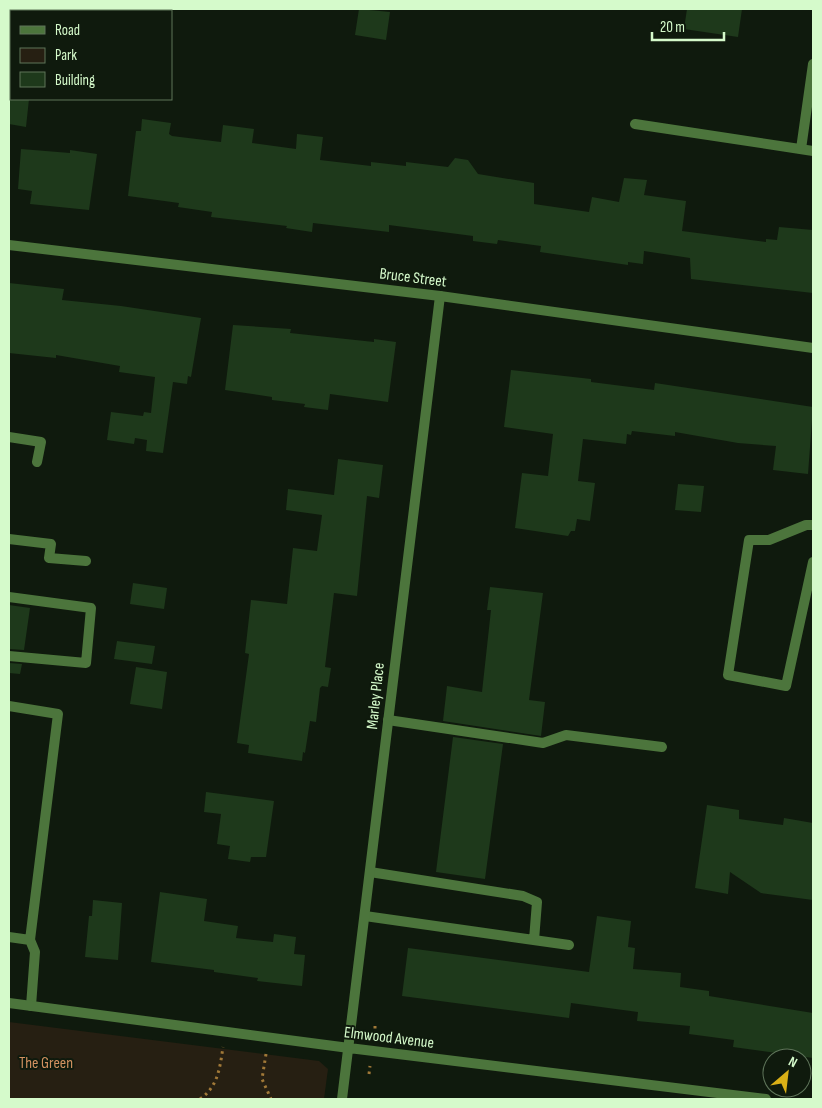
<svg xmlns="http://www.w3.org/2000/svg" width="822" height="1108" viewBox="0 0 822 1108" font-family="'Sofia Sans Condensed',sans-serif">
	<rect width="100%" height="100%" fill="#0f1a0d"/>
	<path fill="#261f12" d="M9,1022L319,1061L328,1069L324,1099H9Z"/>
	<path fill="#1e391b" d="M359,9L390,12L386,40L355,35Z
		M687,9H742L738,37L684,29Z
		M9,99H29L26,127L9,124Z
		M142,119L171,123L169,134L172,136L221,142L223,125L254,129L252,143L296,149L297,134L323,137L320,160L371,166V162L406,166V162L448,167L455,158L468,160L478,174L534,183V204L589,212L592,197L619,202L624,178L647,180L644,195L686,201L682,231L766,242V239L777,240L779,227L813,230V293L691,279L690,258L644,251L643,264L628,262V265L540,252L541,246L498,240L497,244L473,241V236L389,225V232L313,223L312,232L286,228L287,226L211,217L212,212L178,207L179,203L128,196L136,131H141Z
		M21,149L70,153V150L97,154L89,210L30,204L32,191L18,189Z
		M9,283L64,289L62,300L121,306L201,318L191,377L188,376L187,384L173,382L163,453L146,451L147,440L135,438L134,444L107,440L111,412L143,416L144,412L151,413L155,377L119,372L120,366L56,355V358L9,353Z
		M233,325L291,329L290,333L374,342V339L396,342L388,402L330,394L328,410L304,407L305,404L272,400V397L225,390Z
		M511,370L591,379V382L654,390L655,383L813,407L808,474L773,470L776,446L738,443L675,432V436L632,431L631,435L627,434L626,444L583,439L578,481L595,483L590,521L577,519L575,531H571L568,536L515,528L522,473L548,476L553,434L504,427Z
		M338,459L383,465L379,498L367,496L357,596L334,593L325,667L331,668L328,687L322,686L320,688L316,722L310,721L305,753L303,752L302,761L248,753L249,745L237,743L249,654L245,653L251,600L287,604L293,548L317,551L322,515L286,510L288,489L334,495Z
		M678,484L704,486L701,512L675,510Z
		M133,583L167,588L164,609L130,604Z
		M490,587L543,593L529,700L545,702L541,736L443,721L447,686L482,692L491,610H487Z
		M9,605L30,608L24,650L9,649Z
		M117,641L155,646L152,664L114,659Z
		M9,663L22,664L20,674L9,673Z
		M136,667L167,672L162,709L130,704Z
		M453,737L503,744L485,879L436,872Z
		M206,792L274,801L266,857H251L250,862L228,859L230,846L217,844L221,814L204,812Z
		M707,805L739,810V819L783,825L784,818L813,823V900L761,893L730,872L728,894L695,888Z
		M160,892L207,899L204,921L238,926L236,938L273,942L274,934L296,937L294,954L305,955L302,986L257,981L258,978L214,972V970L151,962Z
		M93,900L122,903L118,960L85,957L89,916H92Z
		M597,916L631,921L628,947L635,948L633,969L681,973L680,987L709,991V996L813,1013V1058L733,1047L734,1040L689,1034L690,1026L637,1021L638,1012L571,1003L569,1018L402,996L408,948L589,972Z"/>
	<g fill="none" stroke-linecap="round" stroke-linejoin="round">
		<path stroke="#a17938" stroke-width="3" stroke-dasharray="2.5 4" stroke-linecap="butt" d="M375,1035V1026
			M266,1054L262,1079L271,1099
			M369,1074L370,1066
			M200,1099C218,1087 220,1067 223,1047"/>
		<path stroke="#4c753c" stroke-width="10" d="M635,124L813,151
			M801,149L813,64
			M9,437L41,442L37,462
			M813,525H806L769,540H749L728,675L786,686L813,562
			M9,539L51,544L49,558L86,561
			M9,597L91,608L86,663L9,656
			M9,706L58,714L30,940L9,937
			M388,720L543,743L566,735L662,747
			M370,872L523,896L537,902L534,940
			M365,916L569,945
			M30,940L35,952L31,1006"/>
		<path stroke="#4c753c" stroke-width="10" d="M9,1003L349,1048L766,1099
			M342,1099L440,296"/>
		<path stroke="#4c753c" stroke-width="10" d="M9,245L440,296L813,348"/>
	</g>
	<g text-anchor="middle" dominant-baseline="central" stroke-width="4" stroke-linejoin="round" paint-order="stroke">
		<g font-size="16" fill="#d5facb" stroke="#0f1a0d">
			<text transform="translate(413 278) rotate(7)">Bruce Street</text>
			<text transform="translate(376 696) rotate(-84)">Marley Place</text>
			<text transform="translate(389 1038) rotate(7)">Elmwood Avenue</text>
		</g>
		<g font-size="16" fill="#d19160" stroke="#0f1a0d">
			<text x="46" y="1063">The Green</text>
		</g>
	</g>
	<rect width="822" height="1108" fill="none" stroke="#d5facb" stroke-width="20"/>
	<rect x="10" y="10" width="162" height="90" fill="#0f1a0d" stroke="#5e7459"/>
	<rect x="20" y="26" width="25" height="8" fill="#4c753c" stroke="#5e7459"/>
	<text x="55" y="35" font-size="15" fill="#d5facb">Road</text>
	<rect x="20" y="48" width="25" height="15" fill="#261f12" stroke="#5e7459"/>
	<text x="55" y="60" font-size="15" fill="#d5facb">Park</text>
	<rect x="20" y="72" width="25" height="15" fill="#1e391b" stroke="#5e7459"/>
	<text x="55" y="85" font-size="15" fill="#d5facb">Building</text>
	<g transform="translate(787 1073) rotate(28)"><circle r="24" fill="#0f1a0d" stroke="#5e7459"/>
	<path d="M0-4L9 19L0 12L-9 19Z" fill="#dab016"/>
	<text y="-8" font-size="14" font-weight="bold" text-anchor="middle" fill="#d5facb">N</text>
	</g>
	<path d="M652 32v8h72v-8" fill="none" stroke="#d5facb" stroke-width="2.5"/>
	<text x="660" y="32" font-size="15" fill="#d5facb" stroke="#0f1a0d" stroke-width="4" paint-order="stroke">20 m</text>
</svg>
